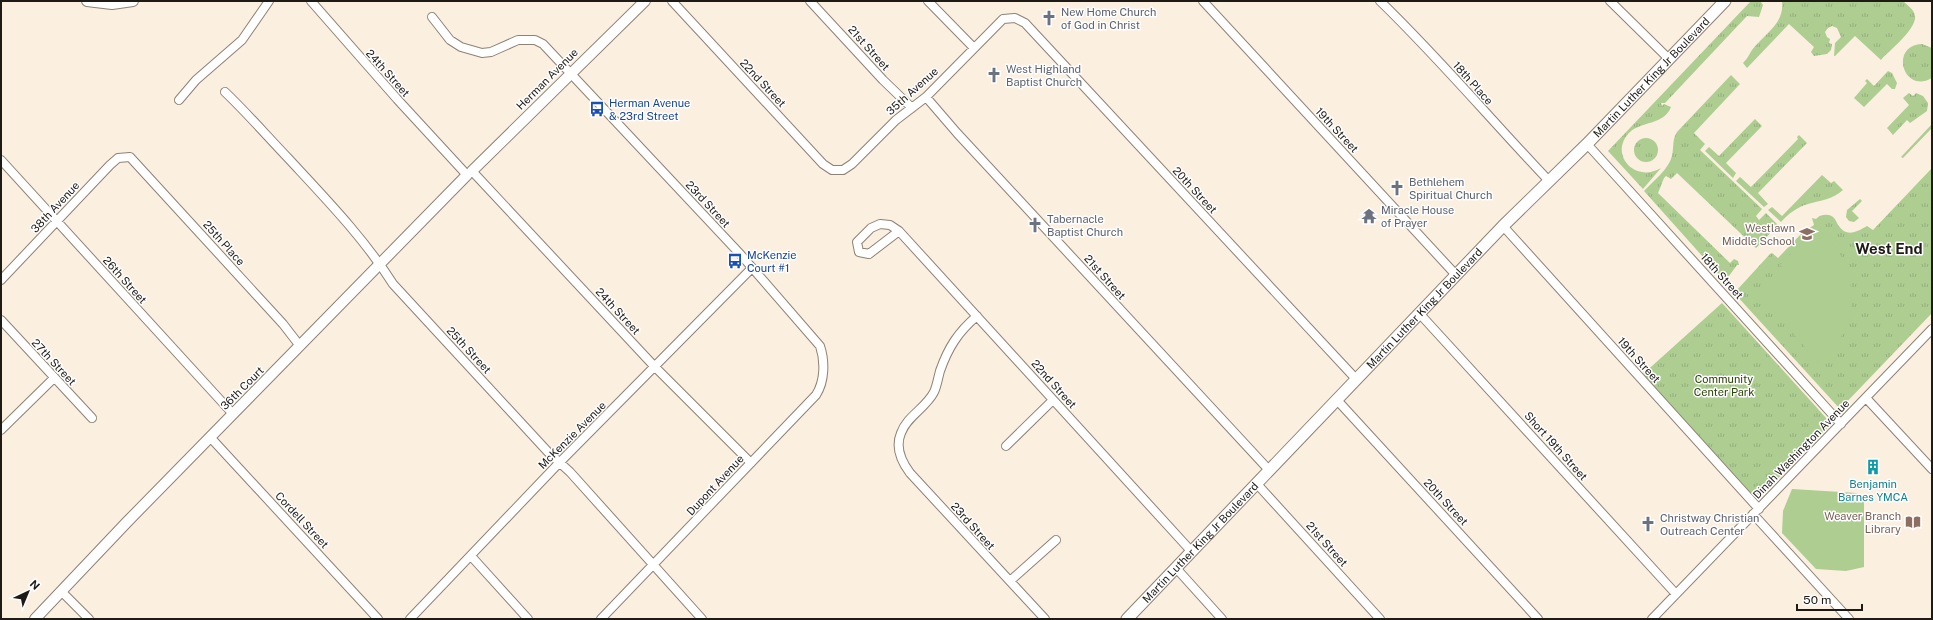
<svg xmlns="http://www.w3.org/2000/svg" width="1933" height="620" viewBox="0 0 1933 620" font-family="'Public Sans',sans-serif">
	<defs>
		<pattern id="grass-tufts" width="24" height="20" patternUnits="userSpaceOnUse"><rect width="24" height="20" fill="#adcd91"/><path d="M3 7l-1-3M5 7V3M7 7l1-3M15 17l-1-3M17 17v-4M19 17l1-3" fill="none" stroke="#94af7c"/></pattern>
	</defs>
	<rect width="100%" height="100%" fill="#fbefe0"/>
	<path fill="url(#grass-tufts)" d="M1751,1H1760L1763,5L1759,17L1747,16L1665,103H1661L1662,106L1664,104L1671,107C1664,125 1642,121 1630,132C1608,153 1634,184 1661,168L1643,189L1608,151Z
		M1782,1H1903C1907,5 1914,9 1915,16C1917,29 1889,51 1881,60L1855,36L1835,56H1834L1835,43L1841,37L1837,28L1832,26L1828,28L1825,32L1827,37L1830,39L1829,43L1832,44L1831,50L1827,54L1814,56L1811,52L1814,47L1789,24L1747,68L1743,63C1747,59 1749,55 1752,50C1764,34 1785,24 1782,1Z
		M1922,44L1932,48V78C1903,95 1889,45 1922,44Z
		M1888,71L1892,73L1897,83L1895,89H1892L1887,84L1864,107L1854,98L1867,83L1865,81L1867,79L1874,86Z
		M1731,75L1740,84L1694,133L1705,144L1700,150L1762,209L1756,216L1759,220L1766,213L1778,225L1756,248L1677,173L1671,179L1666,176L1664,178L1658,193L1730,263L1734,259L1738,261L1739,265H1737L1729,276L1721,277L1644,191C1653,181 1669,169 1672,156C1674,147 1672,140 1677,132Z
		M1909,93L1913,96L1916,93L1923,96L1928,103L1927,111L1910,123L1907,120L1893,135L1887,128L1909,105L1903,98Z
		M1755,119L1762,126L1726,163L1736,173L1733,178L1705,151L1709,147L1719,156Z
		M1932,124V128L1903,158L1901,157Z
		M1799,135L1807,143L1758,193L1768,204L1764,207L1736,181L1740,177L1751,187L1798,139L1797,137Z
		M1634 150a12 12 0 1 1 24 0a12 12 0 1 1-24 0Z
		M1932,168V313L1840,409L1736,295L1737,290L1770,254L1772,253L1778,258L1802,233L1814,225L1812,218L1816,219C1820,214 1830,213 1834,218C1836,220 1837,224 1839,226C1847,238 1858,231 1867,226L1873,230Z
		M1822,175L1831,183L1834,181L1843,190C1832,200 1821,200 1808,204C1797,207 1788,214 1781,222L1768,210L1772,207L1782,216Z
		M1860,199L1862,201L1852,211L1859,218L1854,222L1849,221L1846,217L1847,210Z
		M1722,303L1827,419V428L1758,499L1755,498L1642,375Z"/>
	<path fill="#adcd91" d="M1817,227C1826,237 1836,246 1842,258C1853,279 1856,307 1845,329C1839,342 1829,352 1819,363L1765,301V291L1786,271L1780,265Z
		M1792,489L1857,493L1864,499V567L1846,571L1816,569L1782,533L1783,511Z"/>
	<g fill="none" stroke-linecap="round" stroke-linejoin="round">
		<g stroke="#8d8275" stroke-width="10">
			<path id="minor" d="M311,1L397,99L467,175L472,171L654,366L751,463
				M672,1L823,164L832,170H843L852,164L896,120L926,97L1003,19L1015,18L1025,23L1356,379
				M810,1L883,80L912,108
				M928,1L974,48
				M1203,1L1456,275
				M1380,1C1439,58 1492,121 1549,181
				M1610,1L1669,59
				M432,17L450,40L461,47L482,53L491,52L518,40H535L543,44L741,255L820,346C825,361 825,381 816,395L601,619
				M225,92C247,113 267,136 288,158C325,198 364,238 393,284L548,452L570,472L702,619
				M926,97L957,133L1269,470
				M179,100L196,80L242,40L269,1
				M1587,144L1841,424
				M1,160L233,414
				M880,224L890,225L899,231L869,254L859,252L857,242L871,228Z
				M1503,226L1759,509
				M899,231L1192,552
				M1,280L110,165L118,158L130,157L283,324L300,346
				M1419,313L1676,594
				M977,316C958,332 948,348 940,371C938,378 937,386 934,392C926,408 907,416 901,433C895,447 901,461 910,473L1045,619
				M1,320L92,418
				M1866,398L1932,469
				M1337,400L1538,619
				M1,430L54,378
				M210,437L378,619
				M1006,446L1053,400
				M1257,484L1380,619
				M1753,514L1849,619
				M471,556L528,619
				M1176,568L1222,619
				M1010,581L1056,540
				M62,592L89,619
				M410,619L559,463L752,268
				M1652,619L1932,329"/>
		</g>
		<g stroke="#8d8275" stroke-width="12">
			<path id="tertiary" d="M87,1L112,4L133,1
				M472,171L645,1
				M35,619L127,522L467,175"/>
		</g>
		<g stroke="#8d8275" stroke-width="13">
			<g id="secondary">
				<path id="s1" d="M1127,619L1503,226L1587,144L1725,1"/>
			</g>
		</g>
		<use href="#minor" stroke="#fff" stroke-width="8"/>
		<use href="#tertiary" stroke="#fff" stroke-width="10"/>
		<use href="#secondary" stroke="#fff" stroke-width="11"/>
	</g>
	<defs>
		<g id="church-bare" transform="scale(1.2)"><path d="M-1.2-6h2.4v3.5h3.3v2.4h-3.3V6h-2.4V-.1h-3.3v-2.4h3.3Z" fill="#6b7280" stroke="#fefefe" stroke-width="2.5" paint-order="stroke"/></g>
		<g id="bus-bare" transform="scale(1.2)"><path d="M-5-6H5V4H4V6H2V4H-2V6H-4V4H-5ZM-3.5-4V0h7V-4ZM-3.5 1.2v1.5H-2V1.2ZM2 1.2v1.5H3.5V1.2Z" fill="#1a4fb4" stroke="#fefefe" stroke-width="2.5" paint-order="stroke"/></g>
		<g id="temple-bare" transform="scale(1.2)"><path d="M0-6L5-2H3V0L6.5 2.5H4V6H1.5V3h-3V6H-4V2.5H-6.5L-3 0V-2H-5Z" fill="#6b7280" stroke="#fefefe" stroke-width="2.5" paint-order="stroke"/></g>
		<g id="school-bare" transform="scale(1.2)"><path d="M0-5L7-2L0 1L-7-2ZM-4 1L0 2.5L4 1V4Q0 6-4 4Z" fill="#8d6e63" stroke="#fefefe" stroke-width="2.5" paint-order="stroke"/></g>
		<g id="building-bare" transform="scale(1.2)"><path d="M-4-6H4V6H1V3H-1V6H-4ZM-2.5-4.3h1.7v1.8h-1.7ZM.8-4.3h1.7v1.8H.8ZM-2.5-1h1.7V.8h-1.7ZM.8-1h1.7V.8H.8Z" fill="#0f9aa8" stroke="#fefefe" stroke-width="2.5" paint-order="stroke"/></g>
		<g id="library-bare" transform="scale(1.2)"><path d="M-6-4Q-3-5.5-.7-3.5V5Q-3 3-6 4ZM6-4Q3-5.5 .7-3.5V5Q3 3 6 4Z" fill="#8d6e63" stroke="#fefefe" stroke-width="2.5" paint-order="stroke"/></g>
	</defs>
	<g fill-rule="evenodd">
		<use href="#church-bare" x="1049" y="18"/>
		<use href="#church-bare" x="994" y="75"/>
		<use href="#bus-bare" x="597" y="109"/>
		<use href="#church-bare" x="1397" y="188"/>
		<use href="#temple-bare" x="1369" y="216"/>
		<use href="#church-bare" x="1035" y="225"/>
		<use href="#school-bare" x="1807" y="234"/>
		<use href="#bus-bare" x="735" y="261"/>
		<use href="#building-bare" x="1873" y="467"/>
		<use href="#library-bare" x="1913" y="522"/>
		<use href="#church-bare" x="1648" y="524"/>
	</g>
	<g text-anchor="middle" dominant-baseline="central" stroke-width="3" stroke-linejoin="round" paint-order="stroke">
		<g font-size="11" fill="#5b616d" stroke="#fefefe" text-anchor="start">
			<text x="1061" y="12">New Home Church<tspan x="1061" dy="13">of God in Christ</tspan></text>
			<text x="1006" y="69">West Highland<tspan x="1006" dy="13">Baptist Church</tspan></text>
			<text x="1409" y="182">Bethlehem<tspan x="1409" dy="13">Spiritual Church</tspan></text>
			<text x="1381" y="210">Miracle House<tspan x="1381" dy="13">of Prayer</tspan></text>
			<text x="1047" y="219">Tabernacle<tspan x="1047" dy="13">Baptist Church</tspan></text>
			<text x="1660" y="518">Christway Christian<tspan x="1660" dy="13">Outreach Center</tspan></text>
		</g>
		<g font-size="11" fill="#1e1a15" stroke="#fefefe">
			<text transform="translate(869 48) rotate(48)">21st Street</text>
			<text transform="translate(388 73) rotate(48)">24th Street</text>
			<text stroke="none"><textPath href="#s1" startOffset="754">Martin Luther King Jr Boulevard</textPath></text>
			<text transform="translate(547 79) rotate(-45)">Herman Avenue</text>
			<text transform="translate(763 83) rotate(47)">22nd Street</text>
			<text transform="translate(1473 83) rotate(48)">18th Place</text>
			<text transform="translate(912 91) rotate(-42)">35th Avenue</text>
			<text transform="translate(1337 130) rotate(47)">19th Street</text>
			<text transform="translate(1195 190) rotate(47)">20th Street</text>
			<text transform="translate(708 204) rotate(47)">23rd Street</text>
			<text transform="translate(55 207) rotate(-47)">38th Avenue</text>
			<text transform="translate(224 243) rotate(48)">25th Place</text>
			<text transform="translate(1722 276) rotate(48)">18th Street</text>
			<text transform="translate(1105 277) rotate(48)">21st Street</text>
			<text transform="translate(125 280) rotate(48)">26th Street</text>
			<text stroke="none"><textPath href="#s1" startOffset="430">Martin Luther King Jr Boulevard</textPath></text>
			<text transform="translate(618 311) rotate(47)">24th Street</text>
			<text transform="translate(469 350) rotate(47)">25th Street</text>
			<text transform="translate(1639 360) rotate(48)">19th Street</text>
			<text transform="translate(54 362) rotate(47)">27th Street</text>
			<text transform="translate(1054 384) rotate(48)">22nd Street</text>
			<text transform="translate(242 388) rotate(-45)">36th Court</text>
			<text transform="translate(572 435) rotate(-45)">McKenzie Avenue</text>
			<text transform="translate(1556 446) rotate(48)">Short 19th Street</text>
			<text transform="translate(1801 449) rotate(-46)">Dinah Washington Avenue</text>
			<text transform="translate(715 485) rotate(-47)">Dupont Avenue</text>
			<text transform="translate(1446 502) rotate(47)">20th Street</text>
			<text transform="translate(302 520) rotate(47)">Cordell Street</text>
			<text transform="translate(973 526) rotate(48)">23rd Street</text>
			<text stroke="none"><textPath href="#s1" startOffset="106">Martin Luther King Jr Boulevard</textPath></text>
			<text transform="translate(1327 544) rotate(48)">21st Street</text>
		</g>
		<g font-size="11" fill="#164399" stroke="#fefefe" text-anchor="start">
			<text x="609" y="103">Herman Avenue<tspan x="609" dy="13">&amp; 23rd Street</tspan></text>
			<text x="747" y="255">McKenzie<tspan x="747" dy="13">Court #1</tspan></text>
		</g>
		<g font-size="11" fill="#785e54" stroke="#fefefe" text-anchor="end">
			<text x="1795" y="228">Westlawn<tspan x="1795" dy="13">Middle School</tspan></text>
			<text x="1901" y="516">Weaver Branch<tspan x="1901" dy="13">Library</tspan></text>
		</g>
		<g font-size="11" fill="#2b4309" stroke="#fefefe">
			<text x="1724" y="379">Community<tspan x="1724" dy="13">Center Park</tspan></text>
		</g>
		<g font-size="11" fill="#0d838f" stroke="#fefefe">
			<text x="1873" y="484">Benjamin<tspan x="1873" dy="13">Barnes YMCA</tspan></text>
		</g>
		<g font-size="15" font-weight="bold" fill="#1e1a15" stroke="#fefefe">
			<text x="1889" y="248">West End</text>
		</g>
	</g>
	<rect width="1933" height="620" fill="none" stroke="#1e1a15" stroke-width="4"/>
	<g transform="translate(28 592) rotate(44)" stroke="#fefefe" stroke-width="3" paint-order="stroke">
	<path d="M0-3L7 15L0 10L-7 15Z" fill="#1e1a15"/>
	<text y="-6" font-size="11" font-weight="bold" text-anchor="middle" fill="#1e1a15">N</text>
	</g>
	<path d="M1797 604v6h65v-6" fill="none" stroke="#1e1a15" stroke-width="2"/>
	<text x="1803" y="604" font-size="12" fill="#1e1a15" stroke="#fefefe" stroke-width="3" paint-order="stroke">50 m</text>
</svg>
